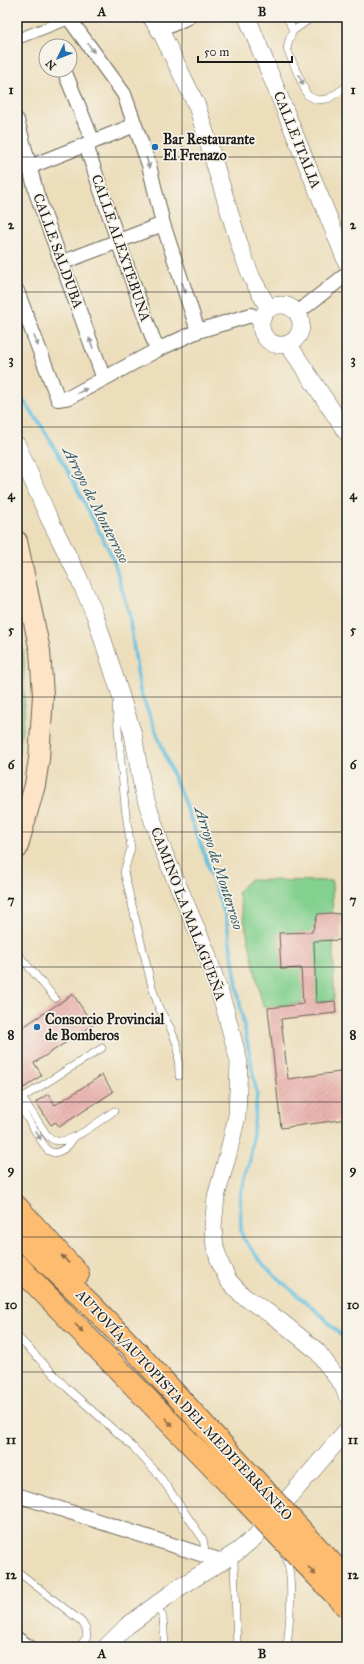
<svg xmlns="http://www.w3.org/2000/svg" width="364" height="1664" viewBox="0 0 364 1664" font-family="'IM FELL Great Primer',serif">
	<defs>
		<pattern id="building-hatch" width="6" height="6" patternUnits="userSpaceOnUse"><rect width="6" height="6" fill="#eab2ae"/><path d="M-1 1l2-2M0 6l6-6M5 7l2-2" fill="none" stroke="#c89895"/></pattern>
	</defs>
	<rect width="100%" height="100%" fill="#f7f3e8"/>
	<filter id="ink" filterUnits="userSpaceOnUse"><feTurbulence type="fractalNoise" baseFrequency=".025" numOctaves="2"/><feDisplacementMap in="SourceGraphic" scale="8" xChannelSelector="R" yChannelSelector="G"/><feConvolveMatrix kernelMatrix="1 2 1 2 8 2 1 2 1" color-interpolation-filters="sRGB"/></filter>
	<filter id="wash" filterUnits="userSpaceOnUse"><feTurbulence type="fractalNoise" baseFrequency=".012" numOctaves="4" result="noise"/><feDisplacementMap in="SourceGraphic" scale="16" xChannelSelector="R" yChannelSelector="G"/><feGaussianBlur stdDeviation="0.9" result="paint"/><feColorMatrix in="noise" values="0 0 0 0 0 0 0 0 0 0 0 0 0 0 0 0 0 1.4 0 .05"/><feComposite in="paint" operator="in"/></filter>
	<g filter="url(#wash)">
		<rect width="100%" height="100%" fill="#ecdebb"/>
		<path fill="#83d08f" stroke="#507656" d="M17,600L24,661V714L17,766Z
			M249,880L332,881L334,1000L263,1007L238,892Z"/>
		<g fill="none" stroke-linecap="round" stroke-linejoin="round">
			<path stroke="#64c1e2" stroke-width="3.5" d="M17,392L43,428L69,473L113,558L129,614L140,691L204,853L226,918L241,1010L257,1094L250,1160L240,1196L241,1231L243,1238L267,1269L322,1316L347,1342"/>
		</g>
		<g id="blocks">
			<path fill="url(#building-hatch)" d="M331,913L340,914L341,940L314,941L316,1003L335,1001L336,1013L281,1019L288,1079L347,1071V1119L281,1128L268,1008L303,1004L301,968L281,969L279,933L312,932L318,914Z
				M73,994L93,1025L34,1063L42,1075L24,1088L17,1078V1031Z
				M102,1075L113,1092L59,1127L56,1122L51,1125L36,1102L48,1094L55,1105Z"/>
		</g>
	</g>
	<g filter="url(#ink)">
		<use href="#blocks" fill-opacity="0" stroke="#656054" stroke-width="1"/>
		<g fill="none" stroke-linecap="round" stroke-linejoin="round">
			<g stroke="#656054" stroke-width="8">
				<path id="service" d="M287,17L293,31L313,17
					M293,31L289,40L287,49L307,95L317,100L328,99L347,86
					M120,702L116,705L125,807L131,848L124,872L152,987L159,1008L170,1027L178,1047L179,1076
					M17,953L55,998
					M17,1090L47,1135C50,1138 53,1141 58,1141C76,1141 99,1121 114,1111
					M17,1101L102,1048
					M17,1102L47,1150L54,1153C64,1151 69,1146 74,1137
					M17,1336L66,1387L132,1446L159,1475L203,1539L206,1556
					M283,1553C296,1569 289,1626 287,1647
					M231,1556L234,1562L237,1647
					M17,1571L82,1622L86,1629L87,1637L79,1647
					M156,1605L163,1617L165,1647"/>
			</g>
			<g stroke="#656054" stroke-width="12">
				<path id="pedestrian" d="M17,39L69,19"/>
			</g>
			<g stroke="#656054" stroke-width="16">
				<path id="minor" d="M68,17L124,94L149,165L163,224L198,331
					M150,18L152,17L169,26L188,17
					M64,70L93,142
					M17,120L37,195L104,379
					M86,145L118,241L157,350
					M29,167L135,125
					M61,263L163,224
					M17,291L58,399L70,397L157,350L198,331L251,315L261,321
					M297,313L347,274
					M17,1495L222,1561
					M17,1639L29,1647"/>
			</g>
			<g stroke="#656054" stroke-width="18">
				<path id="tertiary" d="M151,17L162,34L197,106L242,253L252,278L269,309
					M247,17L347,263
					M261 325a20 20 0 1 1 40 0a20 20 0 1 1-40 0Z
					M288,344L347,433
					M17,445L48,516L78,576L95,615L133,734L143,791L162,848L206,951L225,1009L239,1062L237,1116L228,1154L216,1197L213,1227L215,1247L220,1263L228,1280L243,1296L279,1320L317,1351L343,1386L347,1396
					M106,1647L127,1626L180,1587L237,1552L255,1537L347,1430"/>
			</g>
			<g stroke="#656054" stroke-width="22">
				<path id="secondary" d="M17,541L40,651L43,695L39,759L35,785L17,849"/>
			</g>
			<g stroke="#656054" stroke-width="24">
				<path id="motorway" d="M17,1207L78,1274
					M17,1234L89,1303L131,1346L262,1488
					M17,1265L247,1502"/>
			</g>
			<use href="#service" stroke="#fff" stroke-width="7"/>
			<use href="#pedestrian" stroke="#fff" stroke-width="10"/>
			<use href="#minor" stroke="#fff" stroke-width="14"/>
			<use href="#tertiary" stroke="#fff" stroke-width="17"/>
			<use href="#secondary" stroke="#fee4c6" stroke-width="20"/>
			<use href="#motorway" stroke="#fdbc70" stroke-width="22"/>
			<g stroke="#656054" stroke-width="24" stroke-linecap="butt">
				<path id="motorway-bridge" d="M262,1488L347,1580
					M247,1502L347,1607"/>
			</g>
			<use href="#motorway-bridge" stroke="#fdbc70" stroke-width="22"/>
		</g>
		<defs><path id="oneway-solid" d="M-6-.8H1V-3.2L6.5 0L1 3.2V.8H-6Z"/></defs>
		<g fill="#999">
			<use href="#oneway-solid" transform="translate(91 48) rotate(54)"/>
			<use href="#oneway-solid" transform="translate(301 80) rotate(66)"/>
			<use href="#oneway-solid" transform="translate(148 163) rotate(73)"/>
			<use href="#oneway-solid" transform="translate(184 288) rotate(72)"/>
			<use href="#oneway-solid" transform="translate(36 341) rotate(69)"/>
			<use href="#oneway-solid" transform="translate(91 343) rotate(-110)"/>
			<use href="#oneway-solid" transform="translate(82 391) rotate(-28)"/>
			<use href="#oneway-solid" transform="translate(38 1135) rotate(57)"/>
		</g>
		<g fill="#8c6c46">
			<use href="#oneway-solid" transform="translate(65 1259) rotate(-133)"/>
			<use href="#oneway-solid" transform="translate(79 1328) rotate(46)"/>
			<use href="#oneway-solid" transform="translate(169 1422) rotate(46)"/>
			<use href="#oneway-solid" transform="translate(312 1571) rotate(47)"/>
		</g>
	</g>
	<path fill="none" stroke="#1c1c1c" stroke-width="1" stroke-opacity="0.55" d="M182,17V1647M17,157H347M17,292H347M17,427H347M17,562H347M17,697H347M17,832H347M17,967H347M17,1102H347M17,1237H347M17,1372H347M17,1507H347"/>
	<g fill="#1f6fb2" stroke="#f7f3e8" stroke-width="1.5">
		<circle cx="155" cy="147" r="4"/>
		<circle cx="37" cy="1027" r="4"/>
	</g>
	<g text-anchor="middle" dominant-baseline="central" stroke-width="3.5" stroke-linejoin="round" paint-order="stroke">
		<g font-size="14" font-weight="bold" fill="#1c1c1c" stroke="#f7f3e8" text-anchor="start">
			<text x="163" y="139">Bar Restaurante<tspan x="163" dy="16">El Frenazo</tspan></text>
			<text x="45" y="1019">Consorcio Provincial<tspan x="45" dy="16">de Bomberos</tspan></text>
		</g>
		<g font-size="14" fill="#1c1c1c" stroke="#f7f3e8">
			<text transform="translate(297 140) rotate(68)">CALLE ITALIA</text>
			<text transform="translate(121 248) rotate(71)">CALLE ALEXTEBUNA</text>
			<text transform="translate(58 251) rotate(70)">CALLE SALDUBA</text>
			<text transform="translate(188 914) rotate(69)">CAMINO LA MALAGUEÑA</text>
			<text transform="translate(184 1405) rotate(47)">AUTOVÍA/AUTOPISTA DEL MEDITERRÁNEO</text>
		</g>
		<g font-size="15" font-style="italic" fill="#355661" stroke="#f7f3e8">
			<text transform="translate(96 505) rotate(63)">Arroyo de Monterroso</text>
			<text transform="translate(219 868) rotate(72)">Arroyo de Monterroso</text>
		</g>
	</g>
	<rect width="364" height="1664" fill="none" stroke="#f7f3e8" stroke-width="44"/>
	<g transform="translate(58 58) rotate(227)"><circle r="19" fill="#f7f3e8" stroke="#9f9d96"/>
	<path d="M0-3L7 15L0 10L-7 15Z" fill="#1f6fb2"/>
	<text y="-6" font-size="11" font-weight="bold" text-anchor="middle" fill="#1c1c1c">N</text>
	</g>
	<path d="M198 56v6h94v-6" fill="none" stroke="#1c1c1c" stroke-width="2"/>
	<text x="204" y="56" font-size="12" fill="#1c1c1c" stroke="#f7f3e8" stroke-width="3" paint-order="stroke">50 m</text>
	<rect x="22" y="22" width="320" height="1620" fill="none" stroke="#1c1c1c" stroke-width="1.5"/>
	<g font-size="13" text-anchor="middle" font-weight="bold" fill="#1c1c1c">
		<text x="102" y="16">A</text>
		<text x="262" y="16">B</text>
		<text x="11" y="94">1</text>
		<text x="353" y="94">1</text>
		<text x="11" y="229">2</text>
		<text x="353" y="229">2</text>
		<text x="11" y="364">3</text>
		<text x="353" y="364">3</text>
		<text x="11" y="499">4</text>
		<text x="353" y="499">4</text>
		<text x="11" y="634">5</text>
		<text x="353" y="634">5</text>
		<text x="11" y="769">6</text>
		<text x="353" y="769">6</text>
		<text x="11" y="904">7</text>
		<text x="353" y="904">7</text>
		<text x="11" y="1039">8</text>
		<text x="353" y="1039">8</text>
		<text x="11" y="1174">9</text>
		<text x="353" y="1174">9</text>
		<text x="11" y="1309">10</text>
		<text x="353" y="1309">10</text>
		<text x="11" y="1444">11</text>
		<text x="353" y="1444">11</text>
		<text x="11" y="1579">12</text>
		<text x="353" y="1579">12</text>
		<text x="102" y="1658">A</text>
		<text x="262" y="1658">B</text>
	</g>
</svg>
